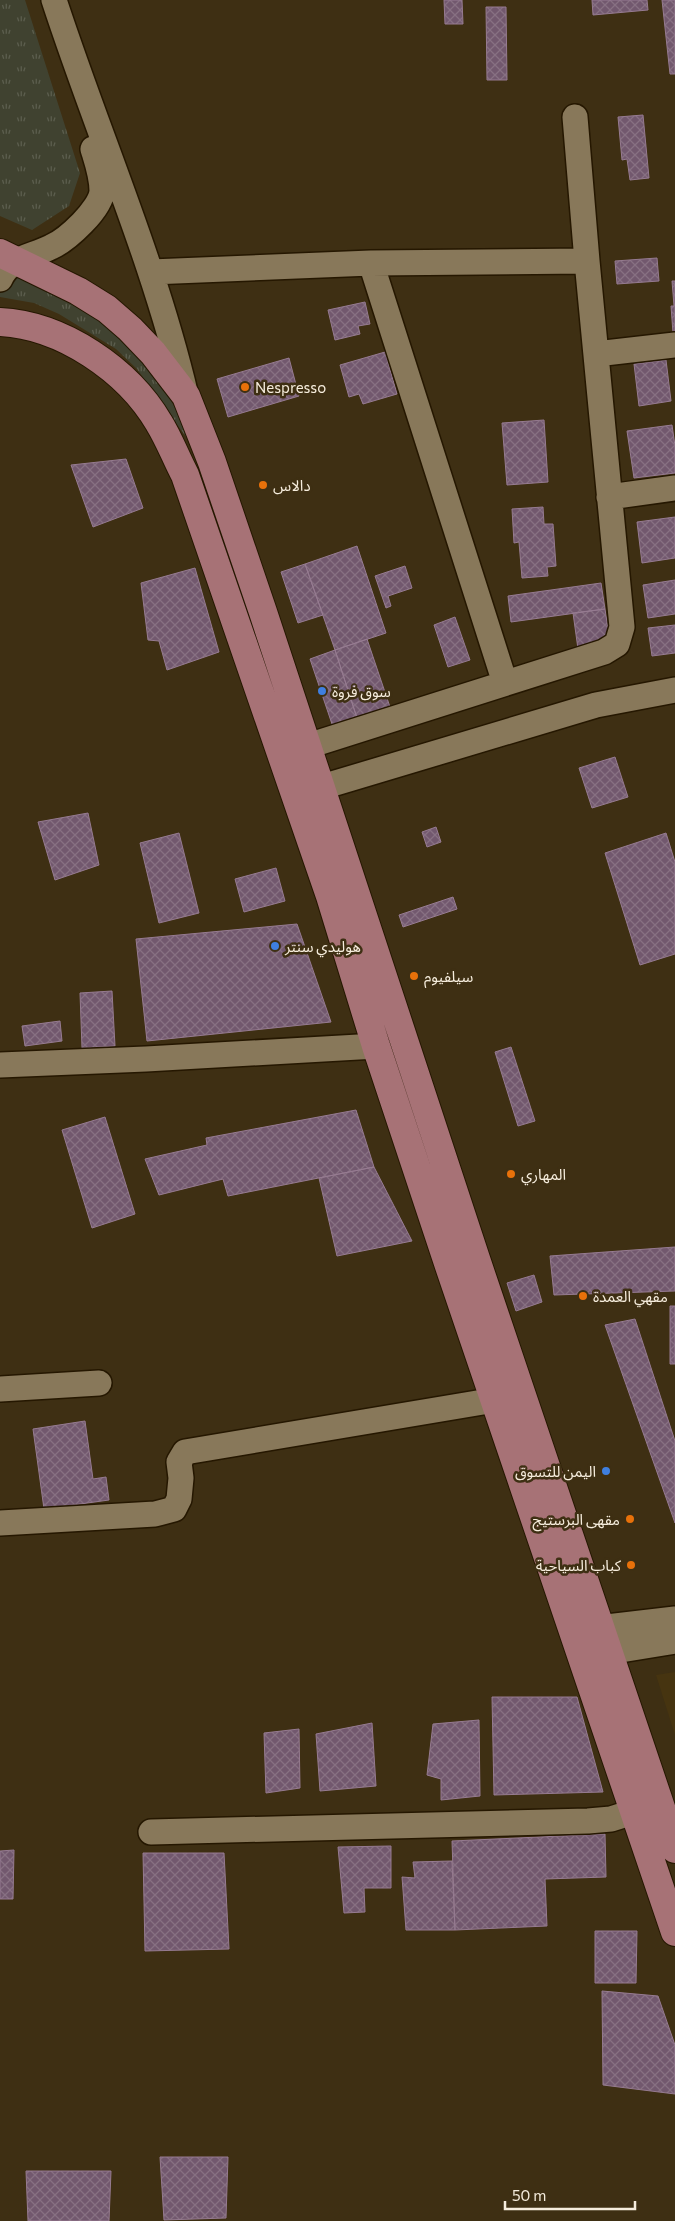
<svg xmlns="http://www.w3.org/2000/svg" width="675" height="2221" viewBox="0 0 675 2221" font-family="Commissioner,'Noto Sans Arabic',sans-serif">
	<defs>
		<pattern id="grass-tufts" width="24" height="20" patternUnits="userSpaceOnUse" patternTransform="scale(1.25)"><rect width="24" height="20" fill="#404230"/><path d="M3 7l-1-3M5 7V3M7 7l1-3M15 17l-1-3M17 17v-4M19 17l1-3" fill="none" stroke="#5c5e4e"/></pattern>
		<pattern id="building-cross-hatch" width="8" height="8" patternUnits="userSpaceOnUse" patternTransform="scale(1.25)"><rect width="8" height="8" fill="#72586e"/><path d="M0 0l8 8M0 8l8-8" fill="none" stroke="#877082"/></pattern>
	</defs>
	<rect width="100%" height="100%" fill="#3e2f13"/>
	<path fill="#463410" d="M675,1672V1735L656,1675Z"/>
	<path fill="url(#grass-tufts)" d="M0,0H25L80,173L69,206L32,230L0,216Z
		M0,262L95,311L160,377L194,448L137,369L116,349L59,314L34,303L0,297Z"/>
	<path fill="url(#building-cross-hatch)" stroke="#967b91" d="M444,0H462L463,24H445Z
		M592,0H647L648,10L593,15Z
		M662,0H675V74H670Z
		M486,7H506L507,80H487Z
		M643,115L649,178L630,180L627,159L622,160L618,117Z
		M657,258L659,281L617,284L615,261Z
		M672,281H675V332L673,333L671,306H674Z
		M365,302L370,324L358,326L360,334L335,340L328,310Z
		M385,352L397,394L363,404L359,394L349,397L340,365Z
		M289,358L299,396L228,417L217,379Z
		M666,360L671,401L639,406L634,364Z
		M544,420L548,482L507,485L502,423Z
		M672,425L675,446V473L634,478L627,431Z
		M126,459L143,508L93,527L71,465Z
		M543,507L544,524H553L556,566L547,567L548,576L522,578L519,542L514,543L512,509Z
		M675,517V558L642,563L637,522Z
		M357,546L386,633L335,650L305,564Z
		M305,564L323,615L298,623L281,572Z
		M405,566L412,588L388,596L391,606L386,608L375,576Z
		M195,568L219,652L167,670L159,641L148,640L141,583Z
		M675,580V614L648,618L643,585Z
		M601,583L605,609L511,622L508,596Z
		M605,609L610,643L578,649L573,613Z
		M455,617L470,660L448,667L434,625Z
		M675,625V653L652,656L648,628Z
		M367,639L390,707L357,718L335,650Z
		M335,650L357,718L333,727L310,659Z
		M615,757L628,797L592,808L579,768Z
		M88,813L99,865L55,880L38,822Z
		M436,827L441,842L427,847L422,832Z
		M179,833L199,913L159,923L140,843Z
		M666,833L675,862V954L640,965L605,853Z
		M276,868L285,901L244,912L235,879Z
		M453,897L457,909L403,927L399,915Z
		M297,924L331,1022L147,1041L136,939Z
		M112,991L115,1046L82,1048L80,993Z
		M60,1021L62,1041L25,1046L22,1026Z
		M511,1047L535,1121L518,1126L495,1052Z
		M356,1110L374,1167L228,1196L223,1179L159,1195L145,1159L207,1145L206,1138Z
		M105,1117L135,1214L92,1228L62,1130Z
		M374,1167L412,1241L337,1256L319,1178Z
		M675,1247V1291L554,1295L550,1256Z
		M534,1275L542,1302L516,1311L507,1283Z
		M670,1306H675V1364H670Z
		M635,1319L675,1441V1523L605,1325Z
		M85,1421L93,1479L106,1477L109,1500L44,1509L33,1429Z
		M492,1697H577L603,1792L494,1795Z
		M479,1720L480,1796L441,1800V1779L427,1775L433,1724Z
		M372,1723L376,1786L320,1791L316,1734Z
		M299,1729L300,1788L266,1793L264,1733Z
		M605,1834L606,1877L545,1879L547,1926L455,1930L452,1841Z
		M391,1846V1888H364L365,1912L344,1913L338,1847Z
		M14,1850L13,1899H0V1851Z
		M143,1853H224L229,1949L145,1951Z
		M452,1861L455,1930H406L402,1877L415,1878L413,1862Z
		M595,1931H637L636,1983H595Z
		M602,1991L658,1996L675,2045V2094L603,2085Z
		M160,2157H228L226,2218L164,2220Z
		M26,2171H111L109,2221H28Z"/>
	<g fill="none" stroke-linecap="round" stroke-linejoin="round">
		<g stroke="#251700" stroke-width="28">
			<path id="minor" d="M54,0C97,132 154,260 186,396
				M371,263L505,683
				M151,272L371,263L587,261
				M0,279C10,257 32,257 51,247C67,240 101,209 102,191C102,176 97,162 93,149
				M596,354L675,345
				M609,497L675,488
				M289,752L604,652L617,644L622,627L587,261L575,117
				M302,793L596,705L675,690
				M0,1065L146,1059L376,1046
				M0,1389L99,1383
				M0,1523L155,1514L174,1509L179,1499L181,1478L179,1462L185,1452L495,1400
				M581,1630L675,1619
				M590,1655L675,1641
				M151,1832L588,1821L611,1819L633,1812"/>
		</g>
		<g stroke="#251700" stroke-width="30">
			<path id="major" d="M0,253L78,291L107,309L130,329L153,353L186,396L212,462L263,612L476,1259L675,1849
				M0,322C62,325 128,370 159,423C169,439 176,458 185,475L330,896L376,1046L449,1266L675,1932"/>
		</g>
		<use href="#minor" stroke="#88785a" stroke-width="25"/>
		<use href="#major" stroke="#a77276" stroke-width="28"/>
	</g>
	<g fill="#e8710a" stroke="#3e2f13" stroke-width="2">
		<circle cx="245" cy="387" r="5"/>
		<circle cx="263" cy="485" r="5"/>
		<circle cx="414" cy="976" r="5"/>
		<circle cx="511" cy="1174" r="5"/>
		<circle cx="583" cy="1296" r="5"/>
		<circle cx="630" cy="1519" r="5"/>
		<circle cx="631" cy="1565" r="5"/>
	</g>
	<g fill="#3f7fe0" stroke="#3e2f13" stroke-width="2">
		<circle cx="322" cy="691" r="5"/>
		<circle cx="275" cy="946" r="5"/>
		<circle cx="606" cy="1471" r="5"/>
	</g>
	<g text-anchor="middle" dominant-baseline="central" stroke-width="5" stroke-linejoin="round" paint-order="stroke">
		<g font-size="15" fill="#f6eddd" stroke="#3e2f13" text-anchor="start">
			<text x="255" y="387">Nespresso</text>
			<text x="273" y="485">دالاس</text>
			<text x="332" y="691">سوق فروة</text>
			<text x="285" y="946">هوليدي سنتر</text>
			<text x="424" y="976">سيلفيوم</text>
			<text x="521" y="1174">المهاري</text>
			<text x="593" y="1296">مقهي العمدة</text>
			<text x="596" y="1471" text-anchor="end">اليمن للتسوق</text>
			<text x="620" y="1519" text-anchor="end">مقهى البرستيج</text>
			<text x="621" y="1565" text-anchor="end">كباب السياحية</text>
		</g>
	</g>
	<path d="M505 2201v8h130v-8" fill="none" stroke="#f6eddd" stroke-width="2.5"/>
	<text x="512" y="2201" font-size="15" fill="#f6eddd" stroke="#3e2f13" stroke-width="4" paint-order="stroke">50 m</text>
</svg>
